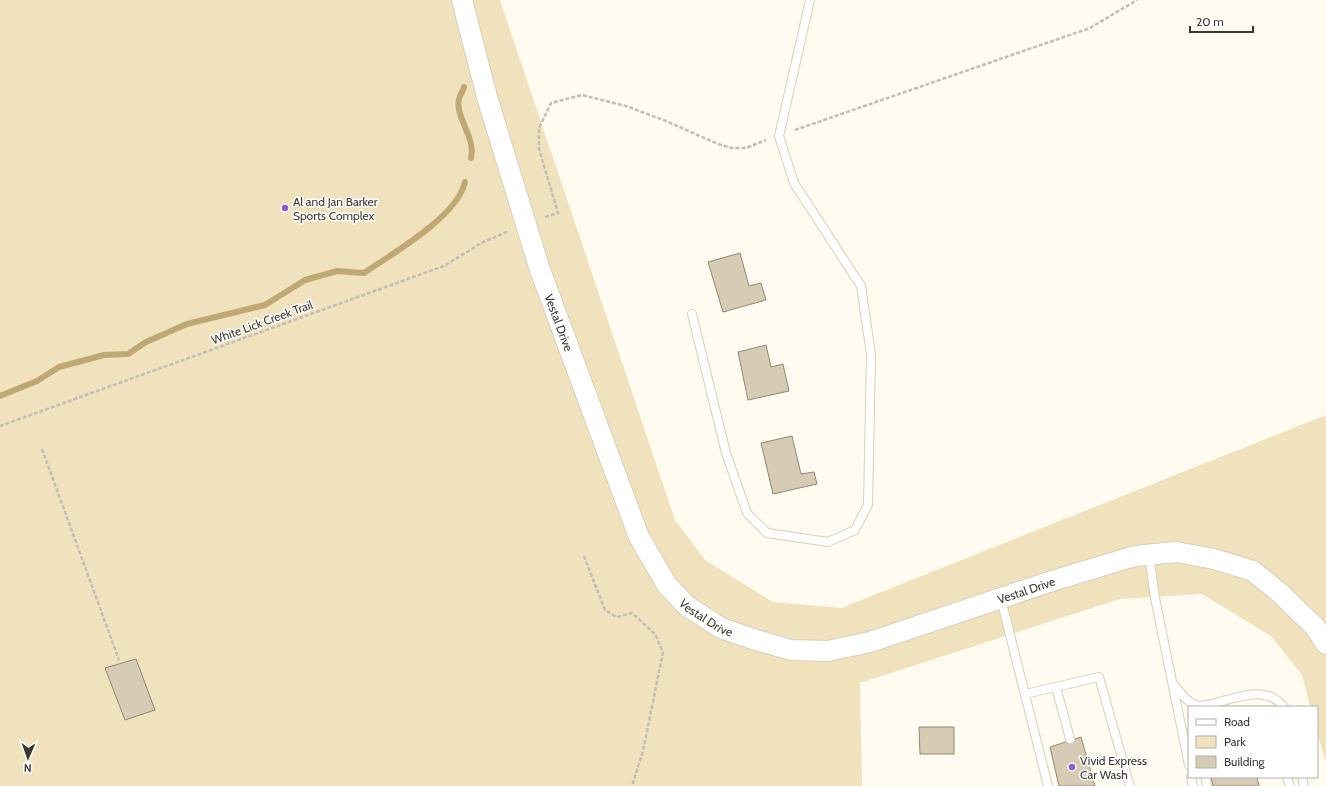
<svg xmlns="http://www.w3.org/2000/svg" width="1326" height="786" viewBox="0 0 1326 786" font-family="Cabin,sans-serif">
	<rect width="100%" height="100%" fill="#fffbf1"/>
	<path fill="#f1e2be" d="M0,0H500L675,520L705,560L773,602L841,608L1326,415V764L1317,731V707H1310L1302,675L1271,636L1202,594L1120,599L860,683L862,786H0Z"/>
	<g fill="none" stroke-linecap="round" stroke-linejoin="round">
		<path stroke="#bfa874" stroke-width="6" d="M464,87C463,91 460,95 459,99C455,118 476,137 471,158
			M0,396L37,381L59,367L104,355L128,354L146,342L187,324L265,305L305,280L337,271L364,273C392,254 458,216 465,182"/>
	</g>
	<path fill="#d6cbb4" stroke="#928972" d="M740,253L749,286L761,283L766,300L723,312L708,262Z
		M766,345L771,367L783,364L789,391L748,400L738,352Z
		M792,436L801,474L814,472L817,484L773,494L761,443Z
		M136,659L155,710L125,720L105,668Z
		M919,727H954V754H920Z
		M1081,737L1095,786H1059L1050,747Z
		M1211,777H1257L1259,786H1213Z"/>
	<g fill="none" stroke-linecap="round" stroke-linejoin="round">
		<g stroke="#dacfb8" stroke-width="10">
			<path id="service" d="M692,314L726,453L747,513L767,533L828,542L855,530L868,505L871,354L861,286L794,183L779,136L810,0
				M1149,555L1155,598L1189,765
				M1001,599L1048,786
				M1173,684C1179,690 1185,700 1193,704C1211,714 1259,675 1284,707
				M1056,687L1070,739
				M1025,694L1099,677L1130,786
				M1191,777L1193,786
				M1205,777L1207,786
				M1287,777L1290,786
				M1302,777L1304,786"/>
		</g>
		<g stroke="#dacfb8" stroke-width="22">
			<g id="tertiary">
				<path id="s1" d="M462,0L487,97L540,270L639,537L667,585L687,606L721,628L756,640L791,650L828,651L870,642L1055,580L1135,556L1176,552L1214,559L1253,571L1281,594L1315,627L1326,644"/>
			</g>
		</g>
		<path stroke="#c2beb5" stroke-width="2.5" stroke-dasharray="4 2" stroke-linecap="butt" d="M795,130L1090,28L1137,0
			M545,217L558,213L539,149V128L551,103L582,95L626,106L666,121L718,144L732,148H746L766,140
			M0,426L444,266L483,242L507,232
			M42,449L119,660
			M584,556L605,610L617,617L632,613L655,634L663,652L643,751L632,786"/>
		<use href="#service" stroke="#fff" stroke-width="8"/>
		<use href="#tertiary" stroke="#fff" stroke-width="20"/>
	</g>
	<g fill="#895cd6" stroke="#fff" stroke-width="1.5">
		<circle cx="285" cy="208" r="4"/>
		<circle cx="1072" cy="767" r="4"/>
	</g>
	<g text-anchor="middle" dominant-baseline="central" stroke-width="3" stroke-linejoin="round" paint-order="stroke">
		<g font-size="12" fill="#3c382f" stroke="#fff" text-anchor="start">
			<text x="293" y="201">Al and Jan Barker<tspan x="293" dy="14">Sports Complex</tspan></text>
			<text x="1080" y="760">Vivid Express<tspan x="1080" dy="14">Car Wash</tspan></text>
		</g>
		<g font-size="12" fill="#3c382f" stroke="#fff">
			<text transform="translate(262 322) rotate(-20)">White Lick Creek Trail</text>
			<text stroke="none"><textPath href="#s1" startOffset="337">Vestal Drive</textPath></text>
			<text stroke="none"><textPath href="#s1" startOffset="1009">Vestal Drive</textPath></text>
			<text stroke="none"><textPath href="#s1" startOffset="673">Vestal Drive</textPath></text>
		</g>
	</g>
	<rect x="1188" y="706" width="130" height="72" fill="#ffffff" stroke="#b1afac"/>
	<rect x="1196" y="719" width="20" height="6" fill="#ffffff" stroke="#b1afac"/>
	<text x="1224" y="726" font-size="12" fill="#3c382f">Road</text>
	<rect x="1196" y="736" width="20" height="12" fill="#f1e2be" stroke="#b1afac"/>
	<text x="1224" y="746" font-size="12" fill="#3c382f">Park</text>
	<rect x="1196" y="756" width="20" height="12" fill="#d6cbb4" stroke="#b1afac"/>
	<text x="1224" y="766" font-size="12" fill="#3c382f">Building</text>
	<g transform="translate(28 758) rotate(182)" stroke="#ffffff" stroke-width="3" paint-order="stroke">
	<path d="M0-3L7 15L0 10L-7 15Z" fill="#3c382f"/>
	<text y="-6" font-size="11" font-weight="bold" text-anchor="middle" fill="#3c382f">N</text>
	</g>
	<path d="M1190 26v6h63v-6" fill="none" stroke="#3c382f" stroke-width="2"/>
	<text x="1196" y="26" font-size="12" fill="#3c382f" stroke="#ffffff" stroke-width="3" paint-order="stroke">20 m</text>
</svg>
